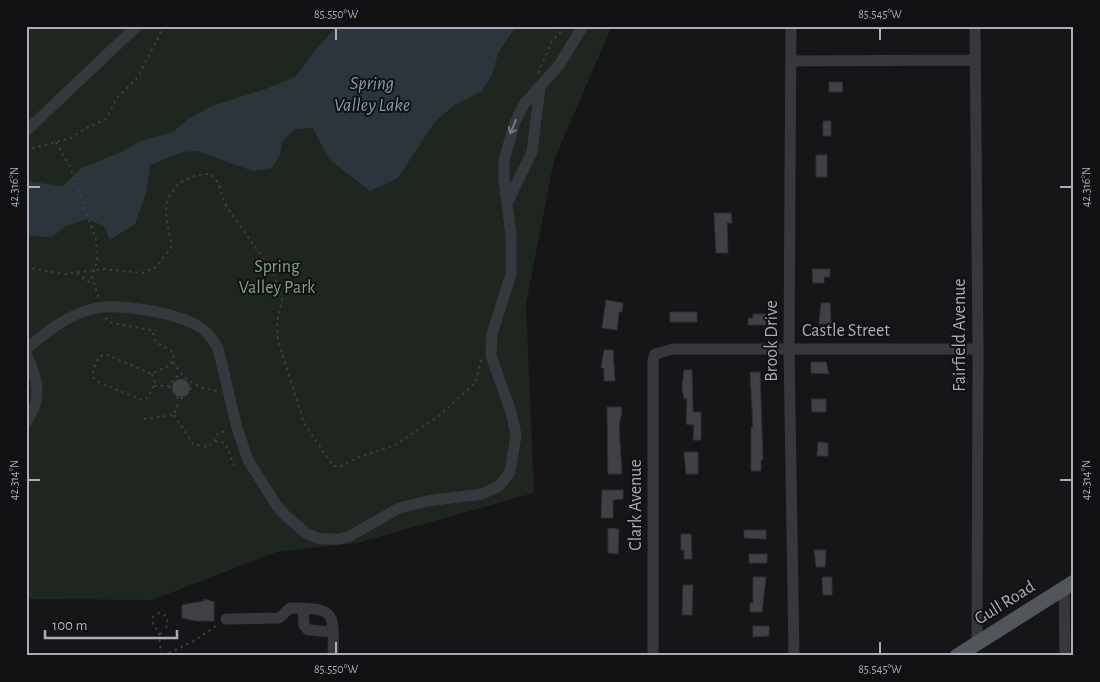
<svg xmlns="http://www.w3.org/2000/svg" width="1100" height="682" viewBox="0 0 1100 682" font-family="'Alegreya Sans',sans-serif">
	<rect width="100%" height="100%" fill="#161618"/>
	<path fill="#1e261f" d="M26,26H612L554,160L526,304L534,493L357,543L277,552L152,600L26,599Z"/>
	<path fill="#2c353c" d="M337,26H516L498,53L492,75L482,91L453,106L434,123L398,178L370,191L329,159L313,128L295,129L282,142L280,155L272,168L253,171L197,151L183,152L150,165L146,193L135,224L110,240L104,226L87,219L66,226L52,237L26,236V178L32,182L63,186L81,168L119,153L141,141L173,132L188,119L212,106L268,88L295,77L318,47Z"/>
	<path fill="#404145" stroke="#303034" d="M829,82H842L843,92H829Z
		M823,121H831V136H823Z
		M816,155H827V177H816Z
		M714,213H731L732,223H727L728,253H716Z
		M812,269H830V277H824V283H813Z
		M606,300L623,303L622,312H619L617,330L602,328Z
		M821,303H830L831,324H819Z
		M670,312H697V322H670Z
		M753,314H766V325H748V318H753Z
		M604,350H613L615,381H604V368H601Z
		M811,362H826L829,374L811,373Z
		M684,370H692L693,412H701V440H693L694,425L686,424L687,399H684L682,388Z
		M750,372H760L763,460H761V471H751V427H753Z
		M172 388a9 9 0 1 1 18 0a9 9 0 1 1-18 0Z
		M811,399H826V412H812Z
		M607,407H621L622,411L619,426L622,474H608Z
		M818,442L828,443V456H817Z
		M684,452H698V474H686Z
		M602,490H623V499L613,500V518H601Z
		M608,528L619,529L618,554L608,553Z
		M744,530H766V539L744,538Z
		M681,534H691L692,559H684V550H681Z
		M814,550H826L825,567H816Z
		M749,554H767V563H749Z
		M753,577H766L762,612H750V603H753Z
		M822,577H832V595H823Z
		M683,585H693L692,615H682Z
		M204,599L214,602V621H196L182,618V605L204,601Z
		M753,626H769V636L753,637Z"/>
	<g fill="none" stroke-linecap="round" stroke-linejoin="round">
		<path stroke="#3d3f44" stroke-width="2" stroke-dasharray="2.5 4" stroke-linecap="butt" d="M538,73L552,41L566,26
			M56,142L70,167L96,240L97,260L92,278L99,299
			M26,150L71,138L86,128L106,119L117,98L138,77L164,26
			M26,267L64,274L103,269L143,273L156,267L171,248C171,238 168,230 167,221C162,192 182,174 210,174C222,182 220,197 228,209L273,272L282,300L277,323L278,340L304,423L333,466H341L359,457L395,445L439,416L476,382L481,359
			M77,273L92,284
			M105,318L112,323L156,331
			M173,362C185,381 196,388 218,391
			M152,374L155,383L148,398L142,400L96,381L92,375L98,358L105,354L152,374L170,365L174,358L172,351L156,342L152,330
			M154,386H169L180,373
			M169,386L179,400L187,394L193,385
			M174,415L193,444L207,447L215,441L218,433L228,431
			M144,419L174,415L179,400
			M215,441L225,443L234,465
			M166,628L168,623L166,616L159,613L153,617V625L166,640
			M159,633L161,656
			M163,656L194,641L217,625"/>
		<path stroke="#37383d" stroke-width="11" d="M791,26L789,348L794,656
			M975,26L978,349L977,643
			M791,61L975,60
			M26,131L137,26
			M508,201L532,152L540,87
			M26,349C45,333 67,315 92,309C116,302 176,313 198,326C207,331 213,339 218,348L237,428L248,460L277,506L286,516L306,533L320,539H340L350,536L399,508L427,501L482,494L499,486L510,472L516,435L511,412L491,356L492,334L511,274V235L504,180V160L515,122L525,103L559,65L583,26
			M26,354C38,378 43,400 26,422
			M1064,587L1065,656
			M303,608L304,625L308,630L333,632
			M226,619L279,618L290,608C336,608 334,612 333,656
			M653,656V360L655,354L673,349H978"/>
		<path stroke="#53555c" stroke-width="15" d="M957,656L1074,582"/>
	</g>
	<defs><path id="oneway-shaft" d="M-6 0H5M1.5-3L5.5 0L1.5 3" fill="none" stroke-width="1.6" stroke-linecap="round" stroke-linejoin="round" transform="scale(1.25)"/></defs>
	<use stroke="#757881" href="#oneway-shaft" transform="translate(513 127) rotate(112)"/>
	<path fill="none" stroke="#a8adb8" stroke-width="2" d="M336,28V40M880,28V40M28,187H40M1060,187H1072M28,480H40M1060,480H1072M336,642V654M880,642V654"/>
	<g text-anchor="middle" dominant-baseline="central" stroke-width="4" stroke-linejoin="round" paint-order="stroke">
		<g font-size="18" fill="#7fa381" stroke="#111113">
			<text x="277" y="267">Spring<tspan x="277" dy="21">Valley Park</tspan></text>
		</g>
		<g font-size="18" fill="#a8adb8" stroke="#111113">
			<text x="846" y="331">Castle Street</text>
			<text transform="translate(960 335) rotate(-90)">Fairfield Avenue</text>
			<text transform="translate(772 341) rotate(-90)">Brook Drive</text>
			<text transform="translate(636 505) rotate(-90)">Clark Avenue</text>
			<text transform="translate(1005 603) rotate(-32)">Gull Road</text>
		</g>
		<g font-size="19" font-style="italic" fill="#7f9bb3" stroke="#111113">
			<text x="372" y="83">Spring<tspan x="372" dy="22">Valley Lake</tspan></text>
		</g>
	</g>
	<rect width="1100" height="682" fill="none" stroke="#111113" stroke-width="55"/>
	<path d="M45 630v8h132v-8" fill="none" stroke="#a8adb8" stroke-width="2.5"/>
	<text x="52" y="630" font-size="15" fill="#a8adb8" stroke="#111113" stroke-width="4" paint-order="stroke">100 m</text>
	<rect x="28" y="28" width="1044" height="626" fill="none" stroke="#a8adb8" stroke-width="2"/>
	<g font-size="12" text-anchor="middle" fill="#a8adb8">
		<text x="336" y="18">85.550°W</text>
		<text x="880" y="18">85.545°W</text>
		<text transform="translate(14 187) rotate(-90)" y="4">42.316°N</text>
		<text transform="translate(1086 187) rotate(-90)" y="4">42.316°N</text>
		<text transform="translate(14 480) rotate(-90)" y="4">42.314°N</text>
		<text transform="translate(1086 480) rotate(-90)" y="4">42.314°N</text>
		<text x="336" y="673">85.550°W</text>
		<text x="880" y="673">85.545°W</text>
	</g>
</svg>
